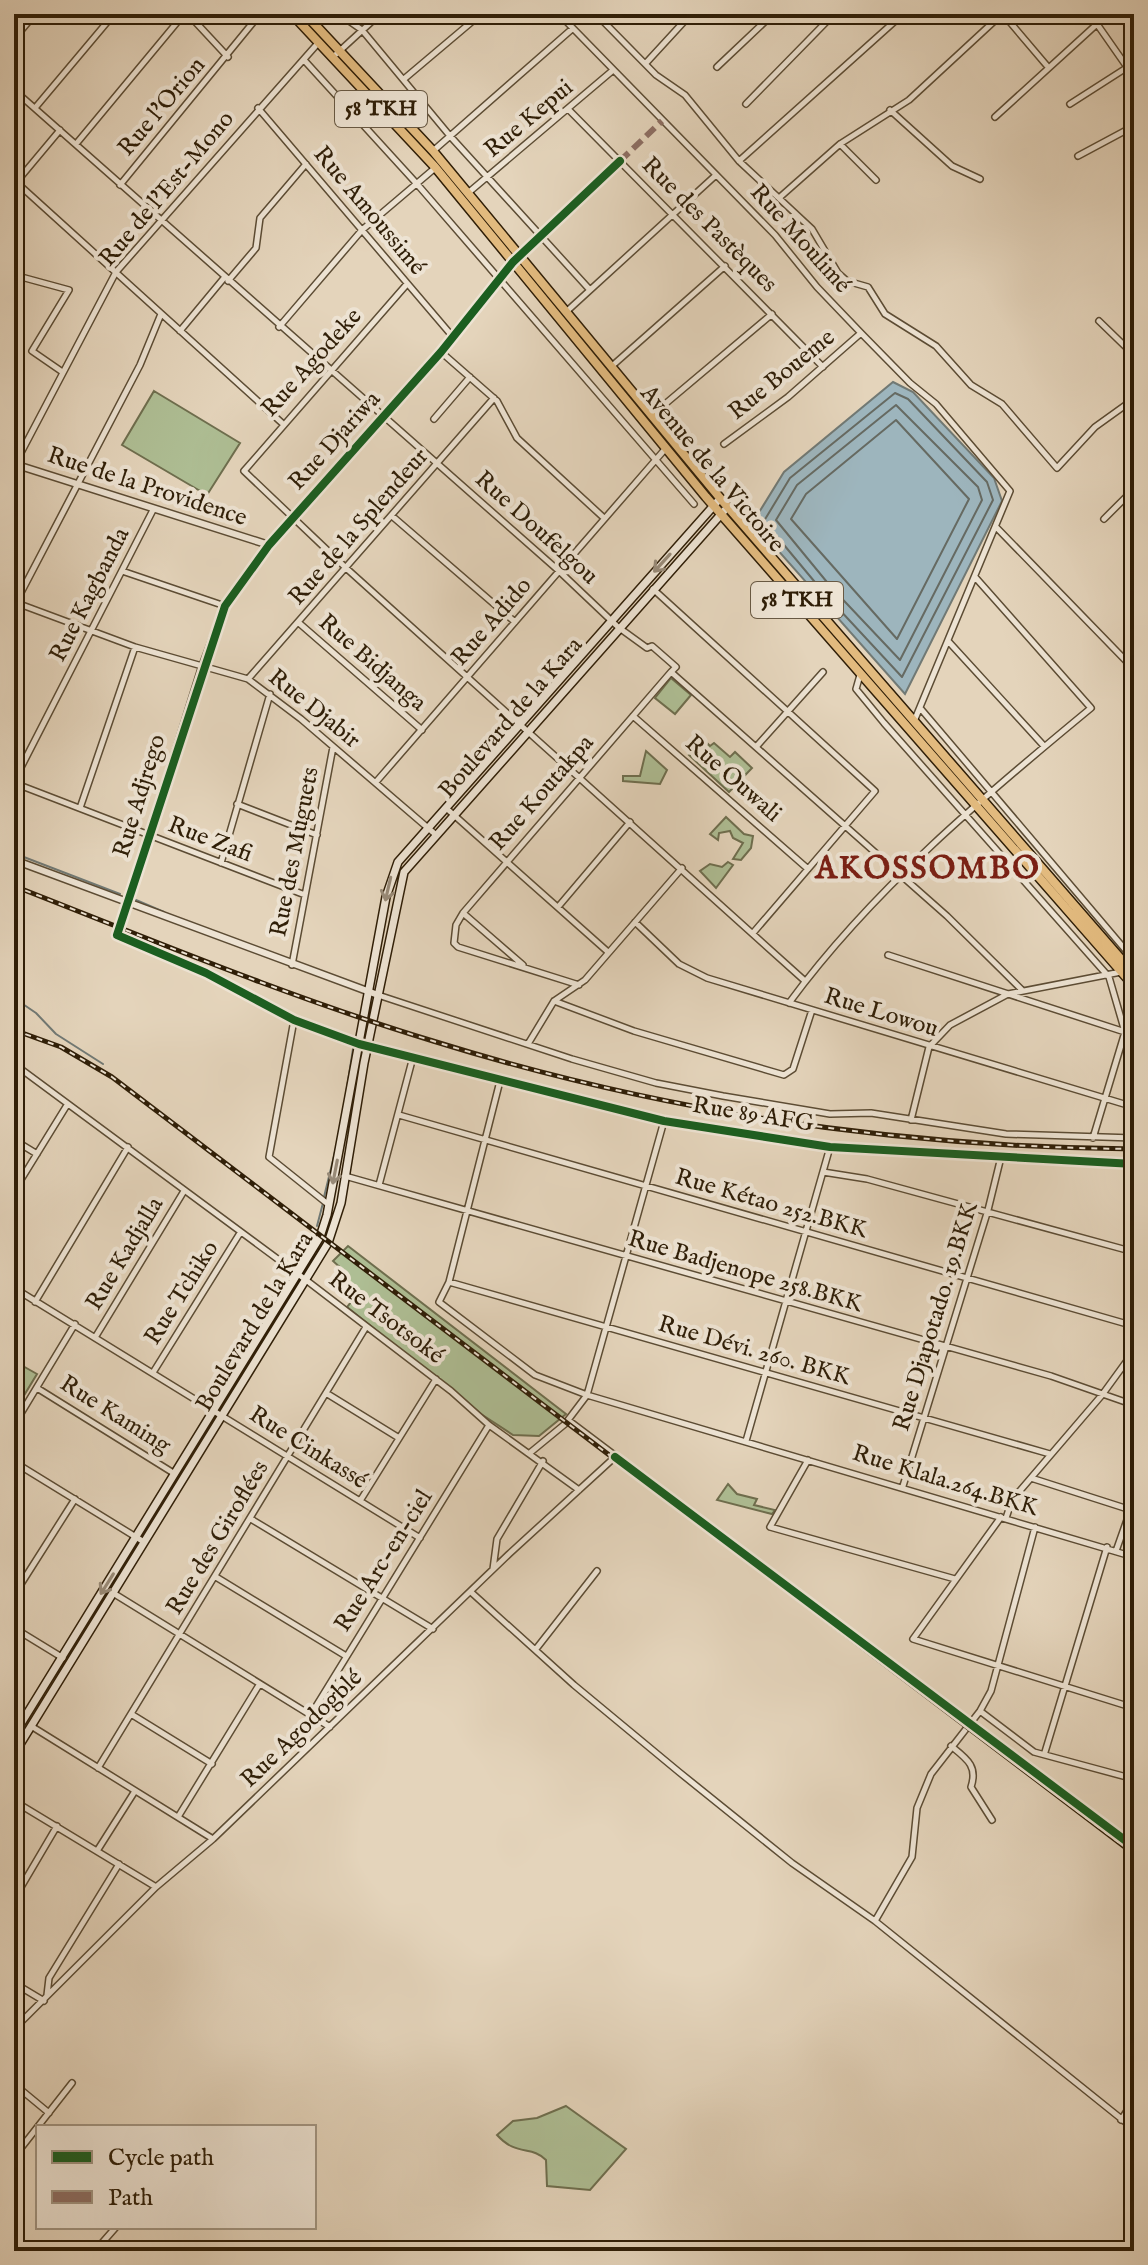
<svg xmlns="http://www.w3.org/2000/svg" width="1148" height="2265" viewBox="0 0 1148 2265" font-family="'IM FELL English',serif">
	<rect width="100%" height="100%" fill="#e4d4bb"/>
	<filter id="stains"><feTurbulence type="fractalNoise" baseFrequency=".0025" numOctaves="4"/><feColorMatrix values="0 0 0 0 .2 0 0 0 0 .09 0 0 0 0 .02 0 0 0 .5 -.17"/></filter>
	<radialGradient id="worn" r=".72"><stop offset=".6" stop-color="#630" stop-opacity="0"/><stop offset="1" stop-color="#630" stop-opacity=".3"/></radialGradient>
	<path fill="#aebe94" stroke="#6e6e4e" stroke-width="2" d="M154,391L240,443L207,495L122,445Z
		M671,678L691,695L675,714L655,698Z
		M704,740L710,746L714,743L730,757L735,752L752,768L729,792L689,755Z
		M646,751L667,770L660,784L623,781V776H640Z
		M726,817L744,834L753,836L751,848L741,860L733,859L743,843L733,838L730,831L719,833L718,840L710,834Z
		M728,862L733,865L716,888L700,871L710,864L722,867Z
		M348,1246L566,1414L539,1436L513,1435L481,1414L347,1307L356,1296L336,1277L343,1270L333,1261Z
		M14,1361L37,1374L14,1412Z
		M728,1484L737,1494L757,1499L754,1505L775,1510L772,1514L717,1500Z
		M566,2106L626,2149L590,2190L547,2186L546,2160C531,2145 517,2157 497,2135L513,2121L537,2118Z"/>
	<path fill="#9db5bd" stroke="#717974" stroke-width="2" d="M893,382L913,392L994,478L1002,501L905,694L753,522L784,472Z"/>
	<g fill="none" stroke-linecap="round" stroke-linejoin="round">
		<path stroke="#666a62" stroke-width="2" d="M895,393L908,399L987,482L993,500L902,677L824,593L764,521L790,478Z
			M896,405L978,487L982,500L900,660L831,587L776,520L797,485Z
			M896,420L969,499L897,639L791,519L806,494Z"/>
		<path stroke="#717974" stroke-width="2" d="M16,854L120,894
			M136,900L164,912
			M14,998L36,1013L56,1034L103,1064
			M344,1107L353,1049
			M324,1197L336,1148
			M317,1226L323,1203"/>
		<g stroke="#5c4c34" stroke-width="8">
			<path id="minor" d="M23,14L30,20
				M188,14L228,57
				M339,14L362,30L450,136L590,290
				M559,14L775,235L817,287L861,333L910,383L936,404L1010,491L915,719
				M596,14L656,75L685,95L739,161L812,229L838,273L847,281L868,287L885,314L936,346L971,385L1002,404L1057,468L1095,427L1134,399
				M1003,14L1048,67
				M1090,14L1127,67
				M14,39L35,14
				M333,57L380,14
				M304,60L417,184L694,504
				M646,63L691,14
				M717,67L773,14
				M404,79L481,14
				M14,90L559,571L618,627L647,648L652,646L676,667L671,672L947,916L1022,990
				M746,104L834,14
				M1070,104L1134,63
				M35,108L114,14
				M258,108L453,337
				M569,110L823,367
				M890,110L952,166L980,179
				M995,117L1108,14
				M76,144L184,14
				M840,144L876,180
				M433,151L572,29
				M1078,156L1134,126
				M739,161L903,14
				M16,182L282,423
				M14,185L60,130
				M120,185L260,14
				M468,193L612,71
				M779,198L840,144L909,100L1002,14
				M519,256L620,161
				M14,275L69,290L32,351L61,371
				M228,281L256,248L260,218L306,164
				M407,284L244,471L346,568L805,981
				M566,312L716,175
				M1099,321L1134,355
				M279,327L362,230L435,168
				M180,331L224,278
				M441,352L497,401L517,438L604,518
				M612,366L725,266
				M652,415L772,314
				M434,419L470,377
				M724,444L788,397L861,333
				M14,466L116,272L319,42
				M392,516L515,622
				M1104,519L1134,489
				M996,527L1129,664
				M122,571L225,606
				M653,589L875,791L753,933
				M14,602L135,647L248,679L301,719L435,834
				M14,606L140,365L161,314
				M299,623L422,730
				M948,641L1044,746
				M860,675L856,689L884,723L1109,977L1125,1032L1093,1138
				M248,679L494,398
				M921,709L1134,960
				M633,716L808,869
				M756,747L823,672
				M14,781L153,510
				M376,782L666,448
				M14,783L305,895
				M237,804L317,835
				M80,808L135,647
				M446,808L608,952
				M221,863L270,694
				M128,904L118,937L206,973L294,1020L359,1044L664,1121L830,1147L1134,1164
				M558,907L630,822
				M463,913L523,965
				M635,922L679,964L707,978L1134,1107
				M888,955L1125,1032
				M292,965L333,747
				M579,985L458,947L454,943L456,925L463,913L671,672
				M378,995L572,1059L656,1083L723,1096L830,1114L871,1113L1006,1134L1134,1138
				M554,1001L634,1031L784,1075L793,1069L812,1010
				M789,1003C873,889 983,797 1091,708L975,577
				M294,1020L269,1157L329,1205
				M528,1044L554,1001L585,980L682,868
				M14,1064L306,1280L451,1391L489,1425L579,1490
				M500,1081L449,1282L439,1302L535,1375L587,1395L1134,1557
				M399,1115L1134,1326
				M911,1120L929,1047L950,1025L1008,994L1121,972
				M14,1140L37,1154
				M823,1172L867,1179L1134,1252
				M345,1176L1051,1376L1134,1405
				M379,1185L413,1057
				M14,1191L67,1105
				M449,1282L1050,1454
				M14,1288L420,1538
				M35,1302L128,1147
				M96,1336L184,1191
				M154,1371L240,1233
				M37,1388L175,1474
				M326,1393L399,1438
				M568,1420L1134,1847
				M14,1425L75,1324
				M746,1441L830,1147
				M531,1452L565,1424L587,1395L664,1121
				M808,1460L770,1527L955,1579
				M14,1462L144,1542
				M1031,1478L1131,1510
				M903,1486L988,1210L1001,1157
				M360,1501L436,1379
				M1001,1517L913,1639L1134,1708
				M1006,1518L1012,1500L1102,1395L1134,1351
				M251,1519L433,1629
				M1116,1551L1134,1500
				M493,1569L497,1539L543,1461
				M216,1577L346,1656
				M113,1593L330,1727
				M472,1593L574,1685L679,1772L792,1863L875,1921L1134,2129
				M14,1595L75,1499
				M14,1628L63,1658
				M536,1649L597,1571
				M980,1711L1034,1752L1134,1779
				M131,1714L212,1764
				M310,1716L489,1425
				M31,1726L213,1839
				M951,1746C967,1759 978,1766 971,1787L992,1820
				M1045,1752L1107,1547
				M98,1768L366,1327
				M14,1801L156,1887
				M178,1817L259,1685
				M97,1851L135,1791
				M14,1899L57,1826
				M875,1921L912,1857L917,1808L931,1774L980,1711L991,1691L1035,1527
				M14,1983L44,2001
				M47,1995L49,1978L119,1864
				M14,2029L156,1887L213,1839L509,1554L615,1457
				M14,2084L49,2113
				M1121,2120L1134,2100
				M14,2157L72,2083
				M95,2251L116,2227"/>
		</g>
		<g stroke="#5c4c34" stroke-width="9">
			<path id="tertiary" d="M14,464L269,545
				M14,860L378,995
				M128,904L202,667L225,606L269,545L441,352L519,256"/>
		</g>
		<g stroke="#2f1e07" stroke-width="10">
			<path id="secondary" d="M14,1735L320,1237L327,1215L386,897L398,862L717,502
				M14,1754L328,1243L341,1203L364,1063L404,872L724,511"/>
		</g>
		<g stroke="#2f1e07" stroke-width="11">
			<path id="trunk" d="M292,14L435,167L706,497L1134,986
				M305,14L433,151L720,498L1134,974"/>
		</g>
		<use href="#minor" stroke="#ede3d3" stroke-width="5"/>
		<use href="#tertiary" stroke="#ede3d3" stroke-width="6"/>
		<use href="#secondary" stroke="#ede3d3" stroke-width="7"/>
		<use href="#trunk" stroke="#e2ba7e" stroke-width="8"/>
		<g stroke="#2f1e07" stroke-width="5">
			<path id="rail" d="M14,886C152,940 291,998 433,1041C661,1112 896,1147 1134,1149
				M14,1030L61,1047L112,1077L1134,1854"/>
		</g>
		<use href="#rail" stroke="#ede3d3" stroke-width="2" stroke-dasharray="6" stroke-linecap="butt"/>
		<path stroke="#8d6e63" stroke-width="6" stroke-dasharray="12 6" stroke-linecap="butt" d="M620,161L662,121"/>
		<g stroke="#ede3d3" stroke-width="13">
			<path id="cycleway" d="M620,161L513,262L441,352L269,545L225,606L117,935L206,973L294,1020L359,1044L664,1121L830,1147L1134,1164
				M615,1457L1134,1847"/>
		</g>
		<use href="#cycleway" stroke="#1b5e20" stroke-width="8"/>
	</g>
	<defs><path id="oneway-shaft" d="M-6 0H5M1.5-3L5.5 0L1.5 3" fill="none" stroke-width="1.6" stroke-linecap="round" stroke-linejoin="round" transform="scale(2)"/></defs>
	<g stroke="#988a77">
		<use href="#oneway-shaft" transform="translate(662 563) rotate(132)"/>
		<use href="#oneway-shaft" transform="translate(388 889) rotate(103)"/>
		<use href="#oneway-shaft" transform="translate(335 1172) rotate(101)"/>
		<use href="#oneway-shaft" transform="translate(107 1584) rotate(122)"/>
	</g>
	<g text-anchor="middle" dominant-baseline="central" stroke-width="8" stroke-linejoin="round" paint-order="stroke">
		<g fill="#ede3d3" stroke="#685944" stroke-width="2">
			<rect x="335" y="91" width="92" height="36" rx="6"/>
			<rect x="751" y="582" width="92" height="36" rx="6"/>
		</g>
		<g font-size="22" font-weight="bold" fill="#2f1e07">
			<text x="381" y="109">58 TKH</text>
			<text x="797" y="600">58 TKH</text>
		</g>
		<g font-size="24" fill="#2f1e07" stroke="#ede3d3">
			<text transform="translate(162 107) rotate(-50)">Rue l'Orion</text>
			<text transform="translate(529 119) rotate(-40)">Rue Kepui</text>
			<text transform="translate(167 189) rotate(-50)">Rue de l'Est-Mono</text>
			<text transform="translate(369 211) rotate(50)">Rue Amoussimé</text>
			<text transform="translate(709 225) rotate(45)">Rue des Pastèques</text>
			<text transform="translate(800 239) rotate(48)">Rue Moulimé</text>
			<text transform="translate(312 363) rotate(-48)">Rue Agodeke</text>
			<text transform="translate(782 375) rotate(-39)">Rue Boueme</text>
			<text transform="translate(335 441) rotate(-48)">Rue Djariwa</text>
			<text transform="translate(712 469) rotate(50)">Avenue de la Victoire</text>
			<text transform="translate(147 487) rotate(18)">Rue de la Providence</text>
			<text transform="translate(359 527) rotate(-49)">Rue de la Splendeur</text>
			<text transform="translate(536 528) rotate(42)">Rue Doufelgou</text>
			<text transform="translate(90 595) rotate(-63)">Rue Kagbanda</text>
			<text transform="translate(492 622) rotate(-49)">Rue Adido</text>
			<text transform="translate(372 663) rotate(41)">Rue Bidjanga</text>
			<text transform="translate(314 709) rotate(39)">Rue Djabir</text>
			<text transform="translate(511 718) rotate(-49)">Boulevard de la Kara</text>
			<text transform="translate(733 779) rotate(41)">Rue Ouwali</text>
			<text transform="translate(542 793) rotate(-49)">Rue Koutakpa</text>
			<text transform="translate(140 796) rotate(-73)">Rue Adjrego</text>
			<text transform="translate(210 840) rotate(21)">Rue Zafi</text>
			<text transform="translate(295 852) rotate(-79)">Rue des Muguets</text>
			<text transform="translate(881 1013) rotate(17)">Rue Lowou</text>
			<text transform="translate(753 1115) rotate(9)">Rue 89 AFG</text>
			<text transform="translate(771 1204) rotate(16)">Rue Kétao 252.BKK</text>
			<text transform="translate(125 1254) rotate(-59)">Rue Kadjalla</text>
			<text transform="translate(745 1272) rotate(16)">Rue Badjenope 258.BKK</text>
			<text transform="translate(182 1293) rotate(-58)">Rue Tchiko</text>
			<text transform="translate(936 1317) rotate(-73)">Rue Djapotado. 19.BKK</text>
			<text transform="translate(386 1318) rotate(37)">Rue Tsotsoké</text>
			<text transform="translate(255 1322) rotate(-59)">Boulevard de la Kara</text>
			<text transform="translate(754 1351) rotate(16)">Rue Dévi. 260. BKK</text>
			<text transform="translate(115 1415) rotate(32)">Rue Kaming</text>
			<text transform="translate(308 1448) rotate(32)">Rue Cinkassé</text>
			<text transform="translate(945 1481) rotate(17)">Rue Klala.264.BKK</text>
			<text transform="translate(218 1538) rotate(-59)">Rue des Giroflées</text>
			<text transform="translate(384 1561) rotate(-58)">Rue Arc-en-ciel</text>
			<text transform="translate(302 1729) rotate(-44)">Rue Agodogblé</text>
		</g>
		<g font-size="32" font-weight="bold" letter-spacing="2" fill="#7a1f14" stroke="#ede3d3">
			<text x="928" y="869">AKOSSOMBO</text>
		</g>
	</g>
	<rect width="1148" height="2265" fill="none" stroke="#e4d4bb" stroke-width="48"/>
	<rect x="16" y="16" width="1116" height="2233" fill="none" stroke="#2f1e07" stroke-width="4"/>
	<rect x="24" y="24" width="1100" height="2217" fill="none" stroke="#2f1e07" stroke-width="2"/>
	<rect x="36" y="2125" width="280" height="104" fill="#ede3d3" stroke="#a19481" stroke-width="2"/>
	<rect x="52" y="2151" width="40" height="12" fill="#1b5e20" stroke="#a19481" stroke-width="2"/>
	<text x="108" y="2165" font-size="24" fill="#2f1e07">Cycle path</text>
	<rect x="52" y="2191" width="40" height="12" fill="#8d6e63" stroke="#a19481" stroke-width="2"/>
	<text x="108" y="2205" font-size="24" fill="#2f1e07">Path</text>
	<rect width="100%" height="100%" filter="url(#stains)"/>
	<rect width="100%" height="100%" fill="url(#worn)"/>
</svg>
